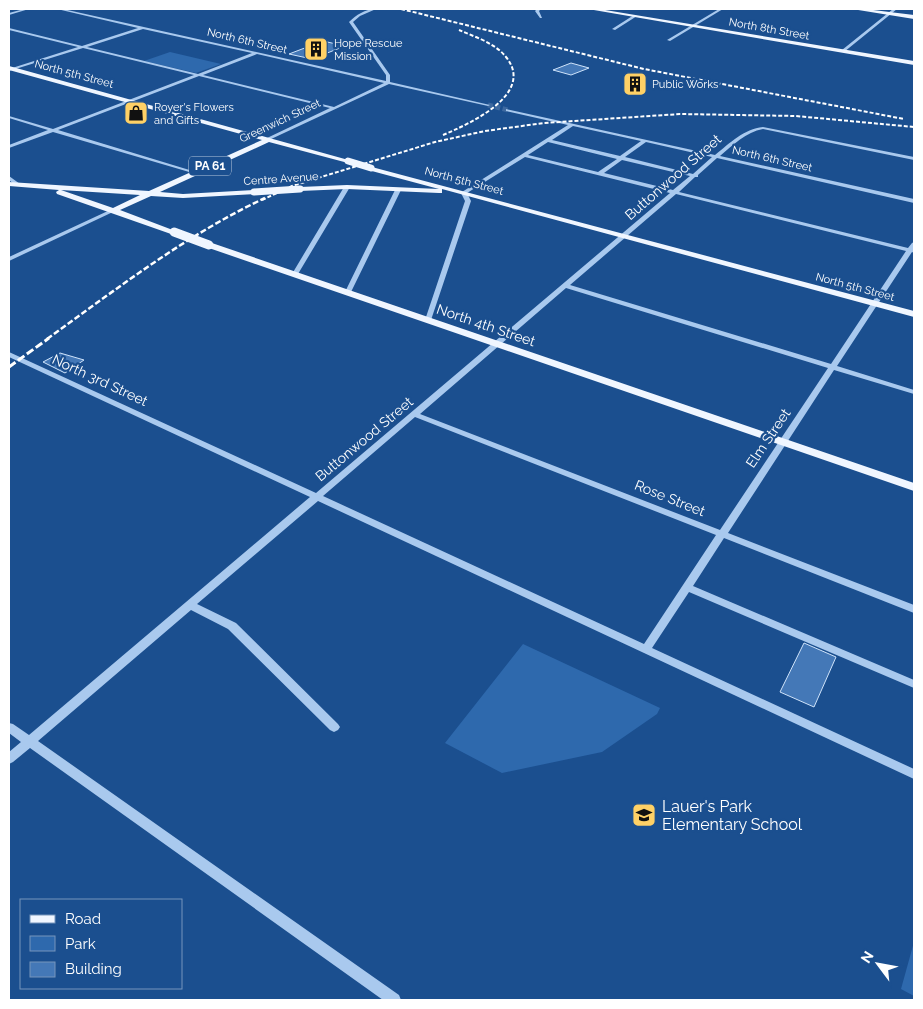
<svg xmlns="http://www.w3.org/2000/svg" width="923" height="1009" viewBox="0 0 923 1009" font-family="Raleway,sans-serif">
	<rect width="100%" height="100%" fill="#1b4f8f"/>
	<path fill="#2e69ad" d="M170,52L221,64L196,73L144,61Z
		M523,644L660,708L657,714L602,752L502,773L445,743Z
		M914,942V996L901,989Z"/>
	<path fill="#4478b7" stroke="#cfe3fa" d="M323,41L345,46L312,59L289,54Z
		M571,63L589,68L571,75L553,70Z
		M60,353L84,360L65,373L43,362Z
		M804,643L836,657L814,707L780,692Z"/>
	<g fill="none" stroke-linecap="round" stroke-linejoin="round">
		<path stroke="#3d69a0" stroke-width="5" stroke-dasharray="5 2.5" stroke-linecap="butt" d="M488,105L508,110"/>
		<path fill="#a9c9ee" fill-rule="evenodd" d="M24,9H29L9,15V13Z
			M57,9H63L386,81V75L349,22C356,15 365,9 376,9L360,16L353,22L390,75V82L490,105L488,106L389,84L269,140H267V138L330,108L199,76L58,130L196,172V174L53,132L9,148V145L48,130L9,118V116L53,129L194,75L83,48L9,71V69L78,47L9,30V28L82,46L138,28ZM143,29L252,53L198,74L87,47ZM257,54L384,83L334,107L203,75Z
			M537,9H541L539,11L542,18H540L535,11Z
			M719,9H723L670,41L667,40Z
			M893,9H897L844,52H842V50Z
			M634,15L637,16L615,30L612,29Z
			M506,109L715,155C730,143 744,129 763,127L914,157V160L763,129C746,132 733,145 720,156L914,199V203L717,158L698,175V177H695L679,192L908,248L912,243L914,242V253L912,252L837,366L914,390V394L834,370L728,533L914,605V613L724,538L693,586L914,680V688L689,592L652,648L914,769V779L318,501L197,604L236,623L338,724L340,727L338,730L334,732L330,730L228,629L191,610L38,741L399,995L401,1000H383L30,748L13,762L9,764V752L21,742L9,733V723L13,724L29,735L310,497L9,357V352L316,493L670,193L525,157L467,193L471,201L431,320L430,321H426L425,320L465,201L461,193L462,192L568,125L506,111ZM573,126L641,141L620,156L552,140ZM548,142L617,159L598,172L528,155ZM646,142L712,157L693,174L625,157ZM622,160L690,176L673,190L604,173ZM676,194L906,251L831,364L570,285ZM566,288L828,368L720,530L420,414ZM415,417L716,535L644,644L323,496Z
			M9,176L20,184V186H16L9,180Z
			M347,185L350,187L298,274L293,275L292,274L344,187Z
			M398,188L401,190L351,292L348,294L346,293L345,292L395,190Z
			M110,210L115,211L9,261V257Z"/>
		<path fill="#f0f6ff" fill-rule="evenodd" d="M588,9H599L914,61V65Z
			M852,9H865L914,15V19Z
			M9,66L352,161L348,163L269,142L160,192L183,194L254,190H257V194L183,198L151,196L120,210L178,232L171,234L57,194L56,192L59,190L9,186V182L149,191L262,140L9,70ZM61,190L140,195L113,208Z
			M368,166L914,311V317L442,189V193H439L347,189L300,191L296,189L300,187L347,185L439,189L368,170Z
			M209,242L914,483V491L206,247V243Z"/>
		<path stroke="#fff" stroke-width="2" stroke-dasharray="4 2" stroke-linecap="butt" d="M401,9L644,69L904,119
			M443,135C469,124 536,94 506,57C495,43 475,37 459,30
			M262,200L292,186L435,142L485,131L544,123L680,114L796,116L914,127"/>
		<path stroke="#fff" stroke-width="2.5" stroke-dasharray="6 2.5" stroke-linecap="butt" d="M47,339C118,288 186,235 265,198"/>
		<path stroke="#fff" stroke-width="3" stroke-dasharray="8 3" stroke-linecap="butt" d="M9,367L49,338"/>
		<path stroke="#f0f6ff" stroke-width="7" d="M348,161L371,168
			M254,192L300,189"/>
		<path stroke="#f0f6ff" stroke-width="9" d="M174,232L209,245"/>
	</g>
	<defs>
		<g id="building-square" transform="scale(1.25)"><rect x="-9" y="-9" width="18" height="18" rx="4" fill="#ffd166" stroke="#1b4f8f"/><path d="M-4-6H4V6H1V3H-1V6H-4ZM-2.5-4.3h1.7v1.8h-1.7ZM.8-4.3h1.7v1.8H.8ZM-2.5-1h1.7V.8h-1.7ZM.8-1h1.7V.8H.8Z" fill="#111"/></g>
		<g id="shop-square" transform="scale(1.25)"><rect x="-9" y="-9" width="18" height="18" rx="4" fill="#ffd166" stroke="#1b4f8f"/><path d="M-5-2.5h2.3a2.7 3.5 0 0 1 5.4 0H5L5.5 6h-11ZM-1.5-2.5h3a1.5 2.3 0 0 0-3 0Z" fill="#111"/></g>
		<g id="school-square" transform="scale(1.25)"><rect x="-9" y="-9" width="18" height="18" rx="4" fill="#ffd166" stroke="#1b4f8f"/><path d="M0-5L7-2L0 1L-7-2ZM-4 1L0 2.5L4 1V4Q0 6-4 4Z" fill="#111"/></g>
	</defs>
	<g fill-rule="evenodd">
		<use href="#building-square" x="316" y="49"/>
		<use href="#building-square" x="635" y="84"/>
		<use href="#shop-square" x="136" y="113"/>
		<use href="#school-square" x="644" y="815"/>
	</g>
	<g text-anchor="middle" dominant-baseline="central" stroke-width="4.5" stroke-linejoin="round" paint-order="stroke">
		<g font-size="11" fill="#fff" stroke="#1b4f8f">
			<text transform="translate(769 29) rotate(10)">North 8th Street</text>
			<text transform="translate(247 41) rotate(13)">North 6th Street</text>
			<text transform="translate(74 74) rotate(15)">North 5th Street</text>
			<text transform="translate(280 121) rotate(-25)">Greenwich Street</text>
			<text transform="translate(772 159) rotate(13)">North 6th Street</text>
			<text transform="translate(281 179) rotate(-4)">Centre Avenue</text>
			<text transform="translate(464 181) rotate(15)">North 5th Street</text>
			<text transform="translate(855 287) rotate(15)">North 5th Street</text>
		</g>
		<g font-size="11" fill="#fff" stroke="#1b4f8f" text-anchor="start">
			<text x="334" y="43">Hope Rescue<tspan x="334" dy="13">Mission</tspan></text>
			<text x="652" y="84">Public Works</text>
			<text x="154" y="107">Royer's Flowers<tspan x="154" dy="13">and Gifts</tspan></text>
		</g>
		<rect fill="#1b4f8f" stroke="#bbcadd" stroke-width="1" x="189" y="156.5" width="42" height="19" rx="4"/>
		<g font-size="12" font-weight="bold" fill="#fff">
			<text x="210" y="166">PA 61</text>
		</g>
		<g font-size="14" fill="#fff" stroke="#1b4f8f">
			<text transform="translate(673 177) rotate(-41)">Buttonwood Street</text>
			<text transform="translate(486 325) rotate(19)">North 4th Street</text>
			<text transform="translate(100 380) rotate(25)">North 3rd Street</text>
			<text transform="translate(768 438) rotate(-56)">Elm Street</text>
			<text transform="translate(364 439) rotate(-40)">Buttonwood Street</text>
			<text transform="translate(670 498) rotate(22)">Rose Street</text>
		</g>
		<g font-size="16" fill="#fff" stroke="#1b4f8f" text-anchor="start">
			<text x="662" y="806">Lauer's Park<tspan x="662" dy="18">Elementary School</tspan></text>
		</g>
	</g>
	<rect width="923" height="1009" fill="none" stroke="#ffffff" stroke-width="20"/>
	<rect x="20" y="899" width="162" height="90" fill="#1b4f8f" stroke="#7695bc"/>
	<rect x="30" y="915" width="25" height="8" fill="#f0f6ff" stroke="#7695bc"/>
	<text x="65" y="924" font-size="15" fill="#ffffff">Road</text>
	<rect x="30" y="936" width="25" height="15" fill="#2e69ad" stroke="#7695bc"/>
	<text x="65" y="949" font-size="15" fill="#ffffff">Park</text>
	<rect x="30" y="962" width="25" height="15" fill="#4478b7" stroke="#7695bc"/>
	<text x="65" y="974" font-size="15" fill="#ffffff">Building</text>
	<g transform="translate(878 964) rotate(302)" stroke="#1b4f8f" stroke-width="4" paint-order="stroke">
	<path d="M0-4L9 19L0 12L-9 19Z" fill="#ffffff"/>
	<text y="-8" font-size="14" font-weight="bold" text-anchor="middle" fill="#ffffff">N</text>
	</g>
</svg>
